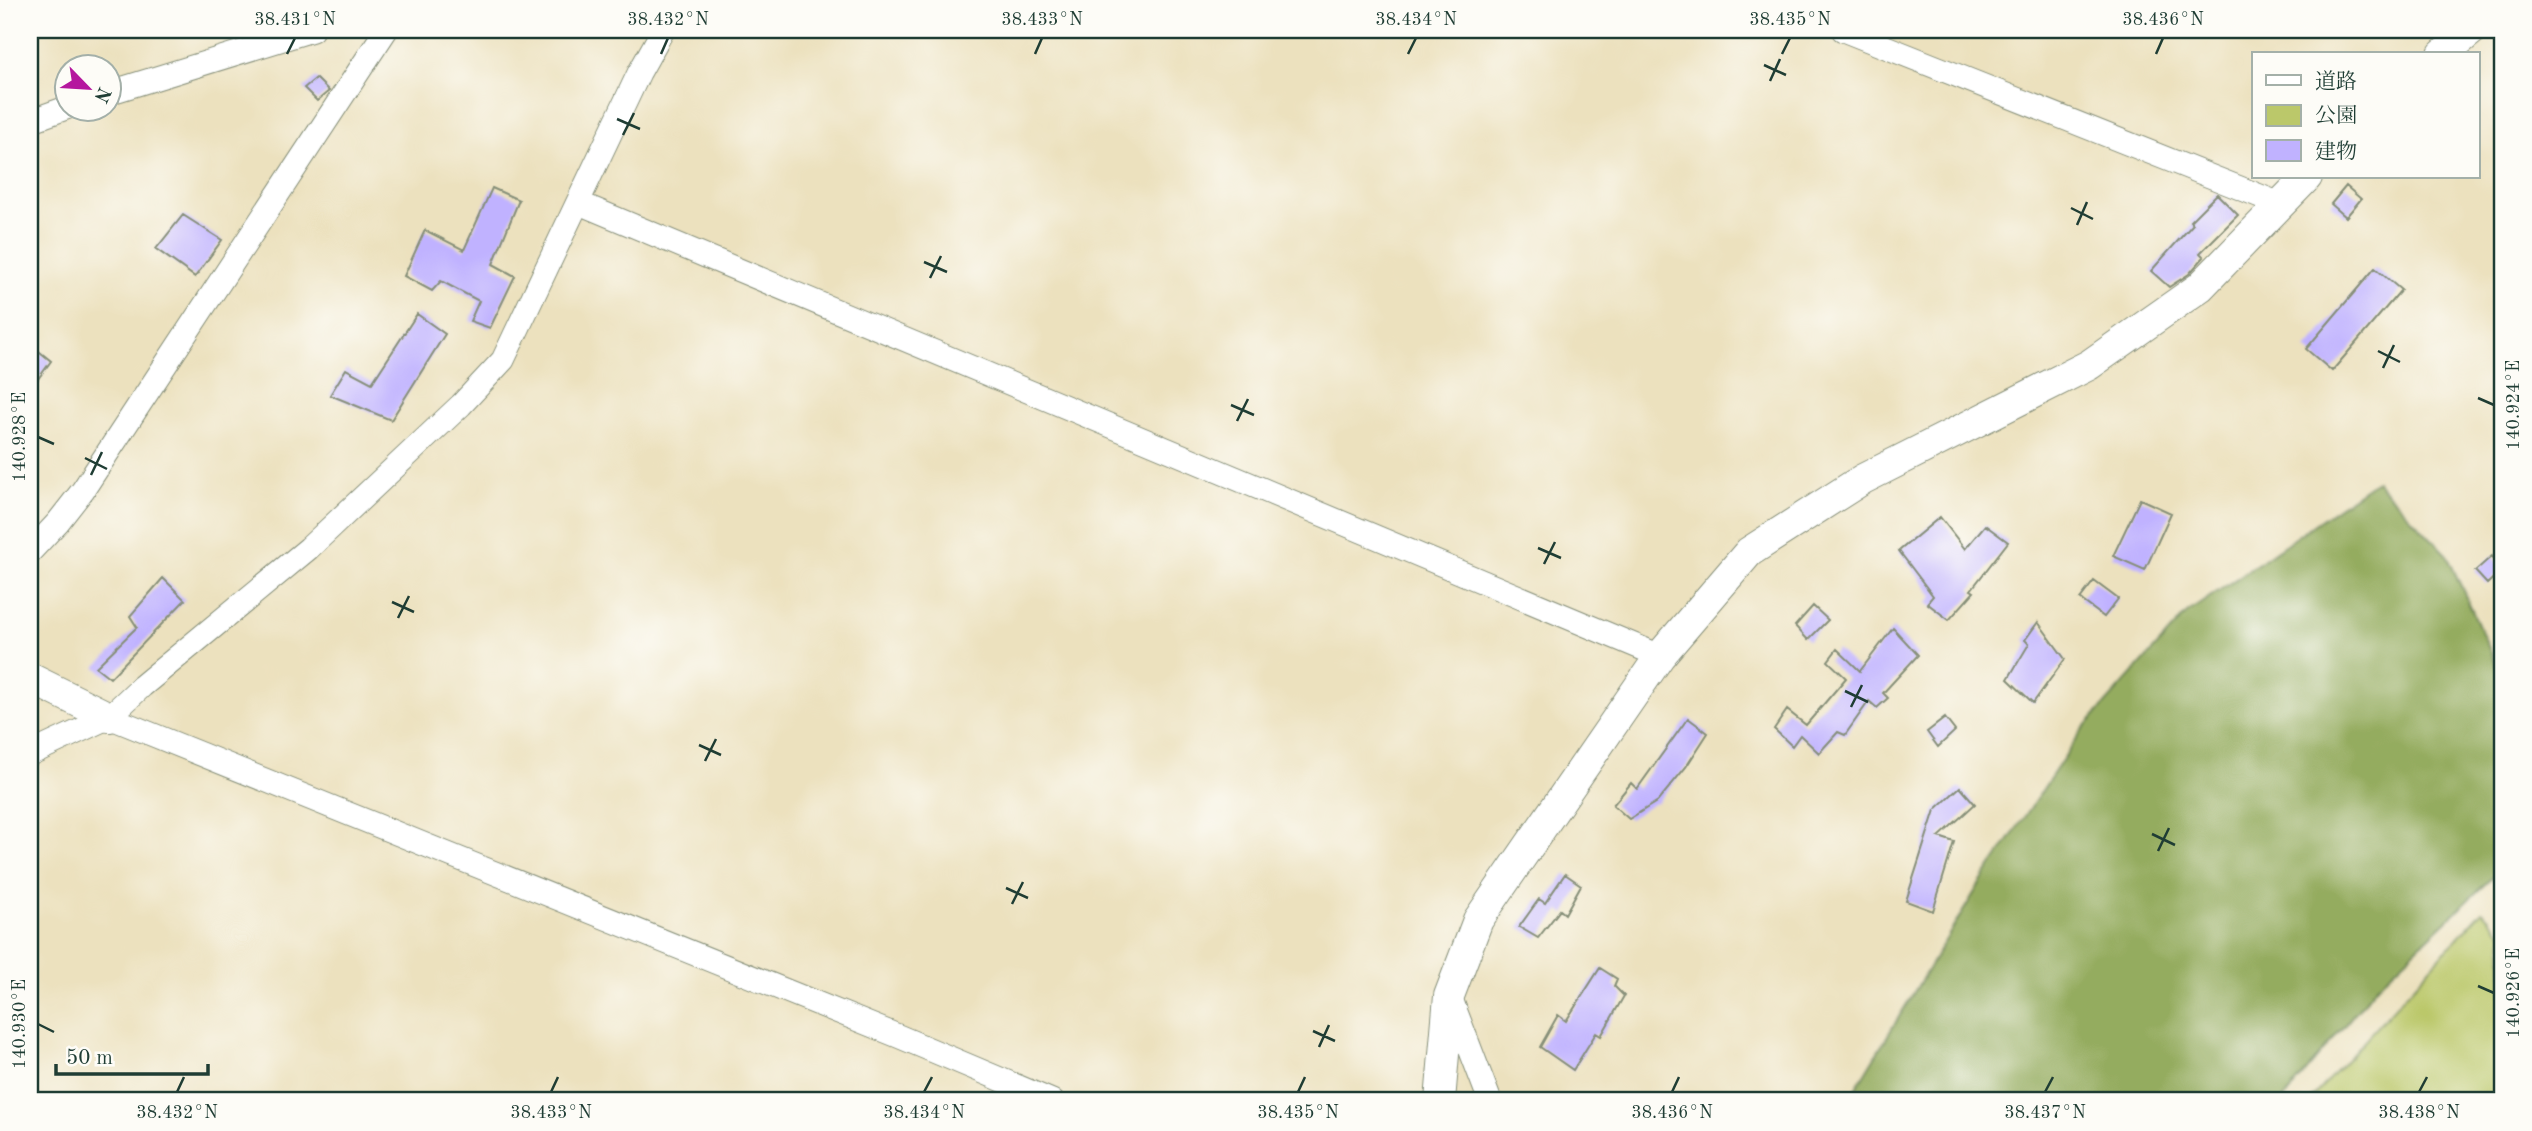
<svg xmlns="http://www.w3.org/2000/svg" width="2532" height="1131" viewBox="0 0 2532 1131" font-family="'Old Standard TT','Noto Serif JP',serif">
	<rect width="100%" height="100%" fill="#fdfcf7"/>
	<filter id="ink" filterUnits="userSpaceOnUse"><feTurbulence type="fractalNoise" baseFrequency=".0143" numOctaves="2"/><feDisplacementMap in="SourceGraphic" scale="14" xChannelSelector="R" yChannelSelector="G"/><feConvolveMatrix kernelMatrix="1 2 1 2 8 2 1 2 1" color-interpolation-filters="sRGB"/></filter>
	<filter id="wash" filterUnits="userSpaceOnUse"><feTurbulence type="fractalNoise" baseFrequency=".00686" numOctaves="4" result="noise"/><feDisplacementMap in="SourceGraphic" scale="28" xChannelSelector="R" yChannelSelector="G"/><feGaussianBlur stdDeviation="1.57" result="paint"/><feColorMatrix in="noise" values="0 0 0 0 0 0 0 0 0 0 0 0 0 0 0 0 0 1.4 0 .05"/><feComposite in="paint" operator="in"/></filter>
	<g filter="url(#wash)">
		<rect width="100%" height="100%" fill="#ece1be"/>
		<path fill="#bbc86a" stroke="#6d824f" stroke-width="2" d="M2482,911L2502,932V1101H2309Z"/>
		<path fill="#94ac5e" stroke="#5a7449" stroke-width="2" d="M2376,481L2447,555L2502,677V868L2377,986L2282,1101H1848L1979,885L2083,729L2187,613Z"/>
		<g id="blocks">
			<path fill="#c0b2ff" d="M316,78L329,91L317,101L304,88Z
				M2346,186L2361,199L2346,217L2331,204Z
				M492,188L519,200L493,264L515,276L490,328L470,321L479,301L441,281L432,291L404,276L425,230L464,250Z
				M2217,194L2238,215L2200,253L2204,257L2189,274L2169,287L2151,271L2193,224L2190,221Z
				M183,215L222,240L195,277L156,249Z
				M2375,268L2401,290L2332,371L2306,349Z
				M417,314L445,334L391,420L330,395L346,369L372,383Z
				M30,344L51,361L30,390Z
				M2140,499L2171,513L2145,570L2113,556Z
				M1940,517L1965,549L1985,525L2008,542L1971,590L1974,592L1949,620L1927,603L1933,596L1899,551Z
				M2492,556L2502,570L2487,584L2475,571Z
				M163,578L185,600L110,678L96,667L137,627L130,616Z
				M2094,581L2118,599L2104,617L2080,599Z
				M1813,606L1828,620L1808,640L1795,626Z
				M2038,622L2065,659L2033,703L2008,679L2029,644L2025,640Z
				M1893,628L1918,655L1883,693L1888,698L1877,708L1869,701L1845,735L1838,732L1819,753L1800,735L1792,746L1774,729L1787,710L1806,725L1846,678L1828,661L1837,649L1860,671Z
				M1688,718L1708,733L1686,767L1658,801L1629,819L1613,805L1631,783L1637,789Z
				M1945,718L1955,731L1938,747L1927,732Z
				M1960,787L1975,804L1939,837L1954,842L1933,911L1906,901L1935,810Z
				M1565,874L1581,885L1565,914L1560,910L1538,938L1519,927L1539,899L1545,903Z
				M1600,968L1617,979L1614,986L1624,996L1601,1036L1596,1033L1573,1070L1540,1047L1558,1015L1566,1021Z"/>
		</g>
	</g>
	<g filter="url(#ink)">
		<use href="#blocks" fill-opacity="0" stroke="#868f79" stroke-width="2"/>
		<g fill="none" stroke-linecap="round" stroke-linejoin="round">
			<g stroke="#868f79" stroke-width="25">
				<path id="minor" d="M1843,30L2280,204
					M108,93L312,30
					M30,121L66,108
					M579,203L1660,656
					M30,552L58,522L83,490L386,30
					M109,717L142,686L309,548L461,405L503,360L639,73L663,30
					M30,754L109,717L898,1036L1052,1101
					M1451,999L1490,1101"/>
			</g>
			<g stroke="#868f79" stroke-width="32">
				<path id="tertiary" d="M2443,54L2472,30
					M30,678L109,717
					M1440,1101L1449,996L1478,920L1660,656L1749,552L1863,479L2089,365L2200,287L2307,177"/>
			</g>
			<use href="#minor" stroke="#fff" stroke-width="23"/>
			<use href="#tertiary" stroke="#fff" stroke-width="30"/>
		</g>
	</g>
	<path fill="none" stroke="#1f3d34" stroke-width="2.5" d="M287,54L295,38M661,54L668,38M1035,54L1042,38M1408,54L1416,38M1782,54L1790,38M2156,54L2163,38M1764,65L1786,75M1770,81L1780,59M617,119L640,129M623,135L634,113M2071,208L2093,219M2077,225L2087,202M924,262L947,272M930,278L941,256M2378,351L2400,362M2383,368L2394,345M2478,398L2494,405M1231,405L1254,415M1237,421L1248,399M38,437L54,444M85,458L107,469M91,475L102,452M1538,548L1561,558M1544,564L1555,542M392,602L414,612M398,618L409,596M1845,691L1868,702M1851,707L1862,685M699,745L721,755M705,761L716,739M2152,834L2175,845M2158,851L2169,828M1006,888L1028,898M1012,904L1023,882M2478,986L2494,993M38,1024L54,1032M1313,1031L1335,1041M1319,1047L1329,1025M177,1092L184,1077M551,1092L558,1077M924,1092L932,1077M1298,1092L1305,1077M1672,1092L1679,1077M2045,1092L2053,1077M2419,1092L2427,1077"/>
	<rect width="2532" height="1131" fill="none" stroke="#fdfcf7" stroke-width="77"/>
	<rect x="2252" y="52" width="228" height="126" fill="#fdfcf7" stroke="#a4b0a9" stroke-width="2"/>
	<rect x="2266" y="75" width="35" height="10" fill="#ffffff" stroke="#a4b0a9" stroke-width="2"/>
	<text x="2315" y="88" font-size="21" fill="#1f3d34">道路</text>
	<rect x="2266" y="105" width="35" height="21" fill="#bbc86a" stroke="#a4b0a9" stroke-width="2"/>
	<text x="2315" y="122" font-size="21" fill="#1f3d34">公園</text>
	<rect x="2266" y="140" width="35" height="21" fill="#c0b2ff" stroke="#a4b0a9" stroke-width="2"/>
	<text x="2315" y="158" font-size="21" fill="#1f3d34">建物</text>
	<g transform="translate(88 88) rotate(115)"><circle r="33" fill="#fdfcf7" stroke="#a4b0a9" stroke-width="2"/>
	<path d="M0-5L12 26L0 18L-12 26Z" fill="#b5179e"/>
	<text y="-10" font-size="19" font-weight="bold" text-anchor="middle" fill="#1f3d34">N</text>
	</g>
	<path d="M56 1064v10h152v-10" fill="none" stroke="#1f3d34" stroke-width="3.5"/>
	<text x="66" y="1064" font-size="21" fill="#1f3d34" stroke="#fdfcf7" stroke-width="5" paint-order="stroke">50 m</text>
	<rect x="38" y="38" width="2456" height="1054" fill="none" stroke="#1f3d34" stroke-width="2.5"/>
	<g font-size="18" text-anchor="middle" fill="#1f3d34">
		<text x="295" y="25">38.431°N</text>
		<text x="668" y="25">38.432°N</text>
		<text x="1042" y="25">38.433°N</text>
		<text x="1416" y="25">38.434°N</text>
		<text x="1790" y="25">38.435°N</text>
		<text x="2163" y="25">38.436°N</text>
		<text transform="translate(2513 405) rotate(-90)" y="6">140.924°E</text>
		<text transform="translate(19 437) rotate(-90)" y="6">140.928°E</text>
		<text transform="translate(2513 993) rotate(-90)" y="6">140.926°E</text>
		<text transform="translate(19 1024) rotate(-90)" y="6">140.930°E</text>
		<text x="177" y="1118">38.432°N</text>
		<text x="551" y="1118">38.433°N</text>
		<text x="924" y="1118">38.434°N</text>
		<text x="1298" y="1118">38.435°N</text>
		<text x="1672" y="1118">38.436°N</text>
		<text x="2045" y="1118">38.437°N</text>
		<text x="2419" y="1118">38.438°N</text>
	</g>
</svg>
